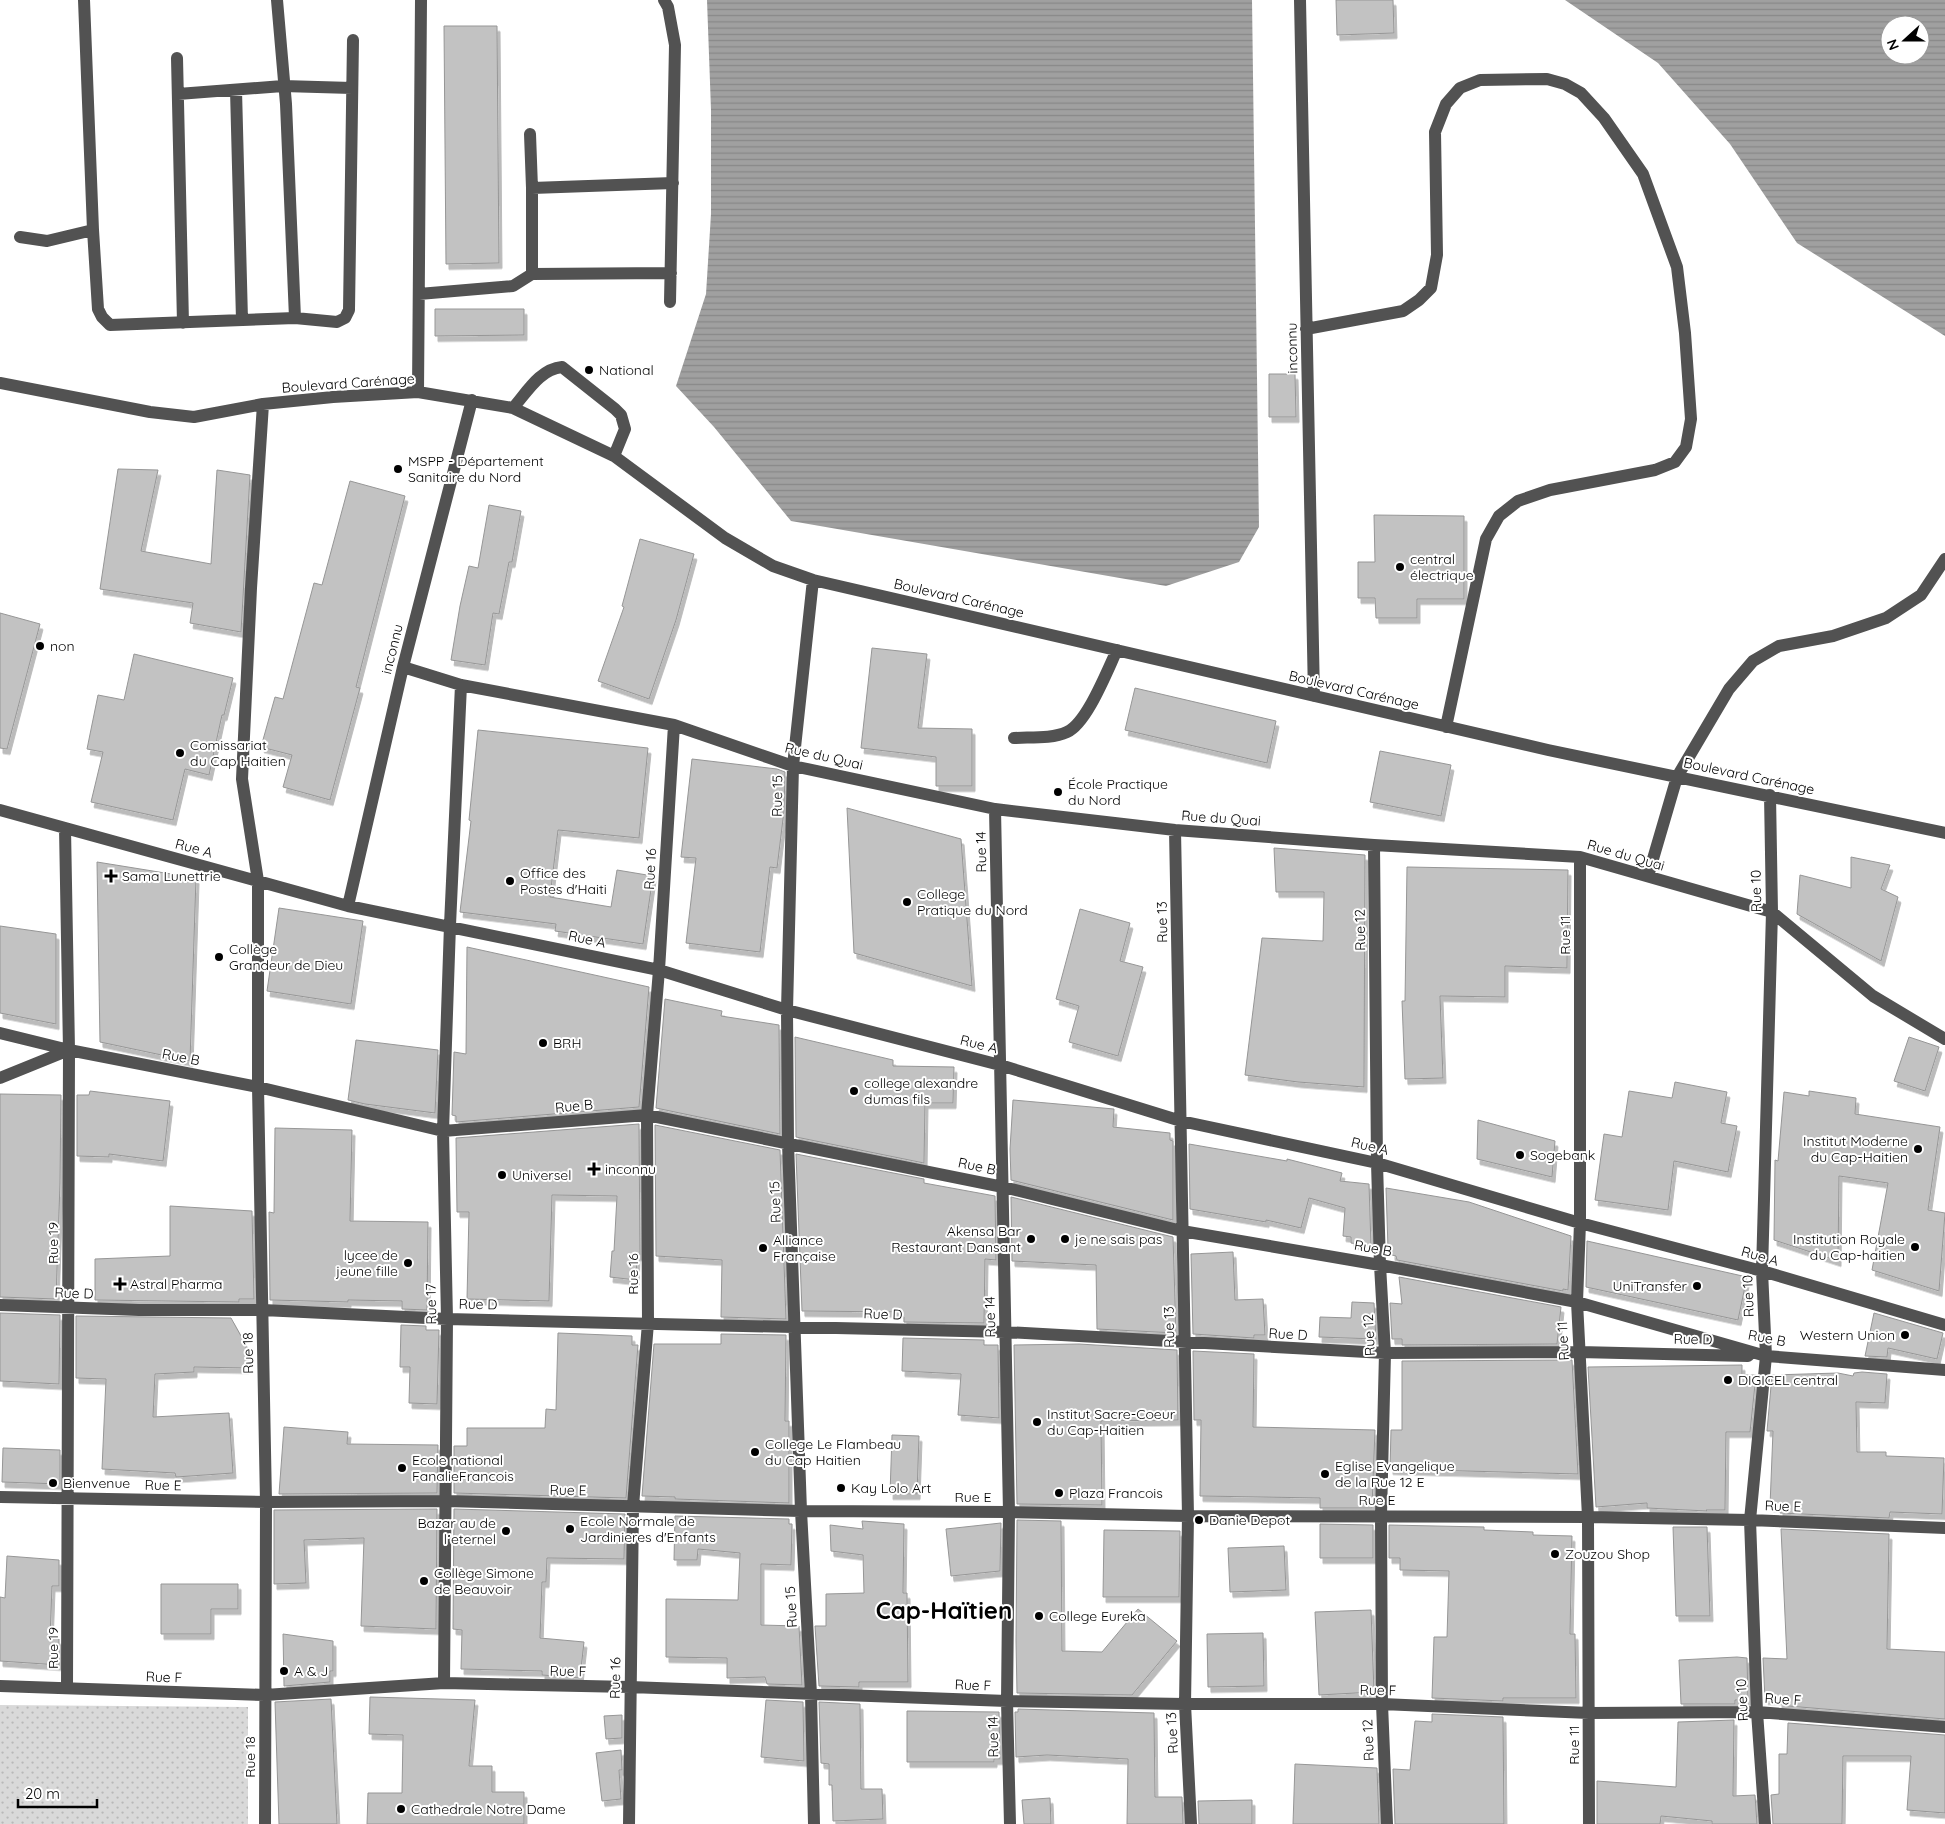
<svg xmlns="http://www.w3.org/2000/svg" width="1945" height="1824" viewBox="0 0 1945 1824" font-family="Quicksand,sans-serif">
	<defs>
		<pattern id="park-dots" width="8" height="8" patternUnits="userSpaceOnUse" patternTransform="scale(1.25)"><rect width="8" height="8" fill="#d9d9d9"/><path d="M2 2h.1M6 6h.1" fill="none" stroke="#b8b8b8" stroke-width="1.8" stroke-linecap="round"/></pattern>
		<pattern id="water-rules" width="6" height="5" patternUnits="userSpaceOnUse" patternTransform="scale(1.25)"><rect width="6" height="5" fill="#a0a0a0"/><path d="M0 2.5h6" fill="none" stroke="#888"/></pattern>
		<filter id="shadow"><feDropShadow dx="3" dy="5.5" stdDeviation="0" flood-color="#0004"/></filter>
	</defs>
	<rect width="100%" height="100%" fill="#fff"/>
	<path fill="url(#park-dots)" d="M0,1705L248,1707V1824H0Z"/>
	<path fill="url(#water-rules)" fill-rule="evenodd" d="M707,0H1252L1259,527L1239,562L1166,586L791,521L714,427L676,386L706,294L711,214V110Z
		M1565,0H1945V336L1797,243L1730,144L1658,63ZM1890,25H1920V55H1890Z"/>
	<path fill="#c2c2c2" stroke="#969696" filter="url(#shadow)" d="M1336,0H1393L1394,33L1337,35Z
		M444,26H497L499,263L446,264Z
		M435,309H524V335L435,336Z
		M1269,374H1295L1296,417H1269Z
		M118,469L158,470L141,551L211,564L217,470L250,475L241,632L190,623L193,603L100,589Z
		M350,481L405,496L356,687L360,688L330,800L283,787L292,755L261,747L275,697L283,699L314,583L322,585Z
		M489,505L521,511L512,562H509L499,614L493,613L485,665L451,660L460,606L469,566L478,568Z
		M1374,515L1464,516V599H1417V618H1376L1375,598H1358V562H1375Z
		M640,539L694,554L676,620L649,699L598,681L624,607L622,606Z
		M0,613L40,624L7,749L0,748Z
		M872,648L927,654L918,728L972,729V786H936V757L861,748Z
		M134,654L233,678L224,715H222L209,775L185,769L173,820L91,802L103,752L87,749L98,695L124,700Z
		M1135,688L1276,721L1267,763L1125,730Z
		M478,730L648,748L639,838L558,830L550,897L611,907L617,870L653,876L643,944L555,931L556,924L460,912L471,821L469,820Z
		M1380,751L1451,765L1441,816L1370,802Z
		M692,759L777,769L785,772L784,811L777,868L770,867L760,952L686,943L696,858L681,857Z
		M847,808L961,839L972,986L854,953Z
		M1274,848L1365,855L1364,1087L1298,1082L1245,1075L1262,938L1323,941L1324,892H1276Z
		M1851,857L1890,865L1881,889L1898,897L1881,961L1797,914L1800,875L1851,888Z
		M97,862L196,878L190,1061L100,1042Z
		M1407,867L1568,870L1567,968L1505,966V997L1440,996L1443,1078L1405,1079L1402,1001H1405Z
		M279,908L363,921L351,1004L267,991Z
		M1080,909L1130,923L1120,961L1143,967L1118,1056L1069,1042L1079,1006L1056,999Z
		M0,926L56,934V1024L0,1013Z
		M467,947L649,987L639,1107L456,1122V1116L452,1115L454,1052L466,1054Z
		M665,999L722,1011L721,1016L779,1025L780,1134L656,1108Z
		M795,1037L893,1060V1066L954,1067L953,1103H925L924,1163L796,1137Z
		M1909,1037L1939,1047L1925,1091L1894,1081Z
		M356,1040L438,1050L435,1113L365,1104L348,1100Z
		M1675,1082L1727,1092L1721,1123L1737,1126L1728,1172L1674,1161L1668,1210L1595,1200L1604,1134L1622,1137L1629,1091L1672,1098Z
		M90,1091L170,1101L163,1161L109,1154V1157L77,1156V1095H89Z
		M1809,1091L1856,1098L1855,1114L1940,1127L1928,1210L1945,1213L1939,1291L1872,1270L1888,1183L1839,1176L1838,1261L1774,1240L1775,1160L1778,1161L1784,1092L1809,1096Z
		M0,1094L61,1095L60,1183L56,1299L0,1297Z
		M1013,1100L1114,1109L1113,1127L1170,1133V1140L1173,1141V1220L1011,1180L1010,1149Z
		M1478,1120L1555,1141L1552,1177L1477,1159Z
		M639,1124L640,1255H637L636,1280L610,1277L612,1251H614L617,1196L552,1195L549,1301L467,1299L469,1212H457L456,1138Z
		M655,1125L780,1150L786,1319L721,1317L722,1260L656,1256Z
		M275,1128L352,1130L350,1221L428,1222L427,1310L402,1309V1301L348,1300V1302L270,1300L269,1212L274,1213Z
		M1189,1144L1287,1161V1159L1342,1173L1340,1181L1369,1184L1371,1246L1351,1243V1237L1343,1236L1345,1208L1309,1198L1301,1228L1266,1220V1222L1190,1209Z
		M796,1154L924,1179V1183L995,1196L996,1260L985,1259L984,1323L904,1322V1317L901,1316V1312L802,1311Z
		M1386,1188L1469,1202L1571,1236L1568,1290L1563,1289V1291L1397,1260L1396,1256L1392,1255V1249L1388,1248Z
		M1011,1197L1173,1237L1176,1333L1097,1329L1096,1265L1012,1261Z
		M170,1206L252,1211L254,1299H239V1302L95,1300V1259L170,1256Z
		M1587,1241L1747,1277L1738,1320L1586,1287Z
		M1233,1252L1235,1300L1263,1299L1265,1335H1254V1338L1193,1334L1191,1254Z
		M1399,1277L1561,1307L1557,1344L1402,1345V1339H1392L1390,1303L1402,1304Z
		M1352,1302L1374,1303L1376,1339L1319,1337L1320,1317L1351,1318Z
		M0,1313L60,1315L59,1384L0,1381Z
		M1874,1313L1943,1333L1937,1359L1888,1348L1887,1357L1865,1356Z
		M76,1316L231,1318L246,1345V1368L194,1367V1372L155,1374L153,1417L229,1413L233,1473L176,1477L175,1473L102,1469L106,1379L76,1378Z
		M401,1325L426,1326V1330H439L437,1404L409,1403L410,1367H400Z
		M558,1333L632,1336V1345H638L626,1498L454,1493V1446H467V1428H545L546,1409L556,1410Z
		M721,1334L786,1335L785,1421H789V1503L675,1499V1497L642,1496L654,1344H721Z
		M903,1338L984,1340V1345H998L999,1418L958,1415L961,1374L902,1371Z
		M1079,1344L1177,1350L1178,1420L1101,1421L1102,1505L1017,1504L1014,1345Z
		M1193,1351L1254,1354L1253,1427L1375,1430L1372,1508H1320V1498L1200,1496L1201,1420H1194Z
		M1572,1360L1578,1474L1390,1469L1391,1430H1402V1361Z
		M1742,1365V1375H1756L1750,1432H1726L1725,1510H1706L1707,1511L1647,1508V1503L1596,1507L1588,1367Z
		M1862,1372L1887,1374L1885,1403L1856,1402L1857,1452H1886V1456L1944,1458L1942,1514L1890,1512L1889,1518L1780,1513V1506H1770L1773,1431H1767L1772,1375L1838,1373L1853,1376L1854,1373Z
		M284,1427L348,1432L347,1444L438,1445L437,1493L279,1494Z
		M892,1435L919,1436L917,1494H890Z
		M3,1448L60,1450V1484L2,1482Z
		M437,1509L436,1629L361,1626L364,1538L304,1540L306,1583L274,1584V1510Z
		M454,1509L625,1514L624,1559L547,1558L546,1582H542L540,1638L584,1642L580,1678L542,1675V1671L461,1669L462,1630L453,1629Z
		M675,1516L789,1519V1524H792L791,1565L761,1564V1625L799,1626L802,1685L767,1684L765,1677L727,1678V1658L666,1657V1599L738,1600L740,1553L698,1549L697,1560H674Z
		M1017,1520L1061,1521L1062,1651L1102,1652L1138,1609L1177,1641L1132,1695L1017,1693L1016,1641Z
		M862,1521L904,1524L903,1593H907L908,1682H859V1687L819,1686L815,1626H826V1594L864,1593L863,1555L831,1551L830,1525L863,1529Z
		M1001,1523L1000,1571L951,1576L946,1529Z
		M1320,1524L1373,1525V1558H1320Z
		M1389,1525L1484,1527V1530L1533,1532V1535L1572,1536L1570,1634H1575L1576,1698H1503V1701L1432,1698L1434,1637H1447L1449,1571L1400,1570V1558H1389Z
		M1673,1527H1707L1710,1616H1676Z
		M1781,1529L1889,1534L1887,1649L1945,1652V1719L1788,1706V1704H1779V1699H1765L1763,1658L1787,1659Z
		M1104,1530L1180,1531L1179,1597H1103Z
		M1284,1546L1286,1590L1230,1592L1228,1548Z
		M7,1556L59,1560V1586H52L50,1639H59V1665L0,1661V1597L5,1598Z
		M161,1584H238V1609H211V1634H161Z
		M1371,1610L1374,1692L1319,1695L1315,1612Z
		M1263,1633L1264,1686L1208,1687L1207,1634Z
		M283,1634L333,1641V1671H330V1682L284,1686Z
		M1737,1657L1747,1658L1748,1700H1735V1704H1681L1679,1660Z
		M370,1697L475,1700L469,1766H492V1792H524V1824H367L368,1793H402L403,1735L369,1734Z
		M331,1699L337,1824H279L275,1702Z
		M766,1700L803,1702L804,1761L761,1757Z
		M819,1702L860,1704L861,1789H882L883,1819L833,1821L832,1785H829V1764L821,1763Z
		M1018,1709L1154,1713L1155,1797H1182L1183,1824H1127L1128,1759L1047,1755L1016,1757L1015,1712H1018Z
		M907,1711L999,1712L1000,1759H994V1762H907Z
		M1432,1714L1503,1717L1504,1824H1395L1393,1769L1410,1770L1415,1721L1432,1722Z
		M622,1715V1738L606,1739L604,1716Z
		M1734,1720L1733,1796L1755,1795L1757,1824H1712V1821L1661,1816L1660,1824H1597V1781L1676,1787L1678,1722Z
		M1788,1723L1945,1735V1813L1907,1810L1911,1756H1843L1842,1824H1773L1771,1795L1779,1794V1754H1787Z
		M621,1750L622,1770H619L621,1799L602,1801L596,1753Z
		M1295,1764L1377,1768L1379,1824H1293Z
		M1050,1798L1051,1824H1024L1022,1800Z
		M1252,1800V1824H1199L1198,1801Z"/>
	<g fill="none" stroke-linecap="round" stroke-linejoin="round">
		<path stroke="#525252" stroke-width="12" d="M664,0L668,7L675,45L670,302
			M1300,0L1314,696
			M177,58L183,323
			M236,90L242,320
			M178,94L283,86L352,88
			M532,188L673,183
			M93,230L98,309L102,317L110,325L295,318L286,104L277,0
			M20,237L47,241L93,230L84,0
			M532,274L671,273
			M419,294L513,286L532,274V188L530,134
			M295,318L337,322L345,318L349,310L353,40
			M1306,329L1403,311L1419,300L1431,288L1437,255L1435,132L1446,104L1460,88L1480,80L1547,79L1565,84L1581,93L1604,118L1643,174L1677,267L1685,333L1691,419L1686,447L1675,462L1655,470L1550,490L1518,501L1499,516L1486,539L1446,727
			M0,383L150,412L194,417L263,404L333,397L418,392L513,408L614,456L725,538L773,566L813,580L1548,750L1945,833
			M418,392L421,0
			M263,404L251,588L242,779L258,881V1087L266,1502L265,1824
			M513,408C527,392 540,369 562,367L615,409L621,415L625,429L614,456
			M813,580L793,766L787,1010L788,1143L801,1511L811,1694L814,1824
			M403,667L461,685L674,725L793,766L995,809L1175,830L1374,845L1580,857L1772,912L1873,996L1945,1039
			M1014,738C1030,737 1052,739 1067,732C1087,723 1107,671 1117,650
			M995,809L1009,1512L1007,1701L1010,1824
			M0,810L348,906L659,970L787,1010L1000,1065L1181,1121L1377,1163L1580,1223L1762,1271L1945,1325
			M65,828L69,1050L67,1688
			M1175,830L1188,1516L1185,1704L1191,1824
			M1374,845L1377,1163L1380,1265L1385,1353L1381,1515L1382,1704L1387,1824
			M1580,857V1223L1577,1302L1588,1517L1589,1824
			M1648,876L1677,777L1729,689L1753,661L1779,646L1833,636L1886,618L1921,595L1945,559
			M348,906L403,667L472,400
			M0,1033L69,1050L258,1087L443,1131L647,1115L1003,1187L1182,1231L1380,1265L1577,1302L1766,1356L1945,1370
			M0,1078L69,1050
			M0,1305L139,1310H263L447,1319L1005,1332L1385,1353L1579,1352L1748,1356
			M0,1497L266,1502L446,1501L801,1511L1009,1512L1188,1516L1588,1517L1750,1520L1945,1528
			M444,1683L447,1319L443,1131L450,925L461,685
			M0,1686L265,1695L444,1683L630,1687L1007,1701L1185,1704H1382L1589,1713L1757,1712L1945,1727
			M629,1824L633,1506L648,1323L647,1115L659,970L674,725
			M1765,1824L1757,1712L1750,1520L1766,1356L1762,1271L1772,912L1770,795"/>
	</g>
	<g fill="#000" stroke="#fff" stroke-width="2">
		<circle cx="589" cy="370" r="5"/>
		<circle cx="398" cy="469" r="5"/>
		<circle cx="1400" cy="567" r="5"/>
		<circle cx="40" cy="646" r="5"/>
		<circle cx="180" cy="753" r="5"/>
		<circle cx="1058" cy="792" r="5"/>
		<path d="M108.5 868.5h5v5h5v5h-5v5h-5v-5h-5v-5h5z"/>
		<circle cx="510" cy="881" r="5"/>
		<circle cx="907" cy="902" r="5"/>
		<circle cx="219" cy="957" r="5"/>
		<circle cx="543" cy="1043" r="5"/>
		<circle cx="854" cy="1091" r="5"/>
		<circle cx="1918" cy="1149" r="5"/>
		<circle cx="1520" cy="1155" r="5"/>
		<path d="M591.5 1161.5h5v5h5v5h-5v5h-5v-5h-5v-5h5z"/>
		<circle cx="502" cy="1175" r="5"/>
		<circle cx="1031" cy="1239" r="5"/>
		<circle cx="1065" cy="1239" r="5"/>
		<circle cx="1915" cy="1247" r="5"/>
		<circle cx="763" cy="1248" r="5"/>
		<circle cx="408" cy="1263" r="5"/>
		<path d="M117.5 1276.5h5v5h5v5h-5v5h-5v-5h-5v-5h5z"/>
		<circle cx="1697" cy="1286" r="5"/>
		<circle cx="1905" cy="1335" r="5"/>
		<circle cx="1728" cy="1380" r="5"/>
		<circle cx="1037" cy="1422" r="5"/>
		<circle cx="755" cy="1452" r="5"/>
		<circle cx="402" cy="1468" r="5"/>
		<circle cx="1325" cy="1474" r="5"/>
		<circle cx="53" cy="1483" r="5"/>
		<circle cx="841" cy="1488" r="5"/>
		<circle cx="1059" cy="1493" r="5"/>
		<circle cx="1199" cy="1520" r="5"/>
		<circle cx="570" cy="1529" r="5"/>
		<circle cx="506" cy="1531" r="5"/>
		<circle cx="1555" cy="1554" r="5"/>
		<circle cx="424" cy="1581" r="5"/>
		<circle cx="1039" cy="1616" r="5"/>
		<circle cx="284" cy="1671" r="5"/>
		<circle cx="401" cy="1809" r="5"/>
	</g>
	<g text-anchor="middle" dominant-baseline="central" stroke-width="4" stroke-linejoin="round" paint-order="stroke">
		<g font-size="14" fill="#000" stroke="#fff">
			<text transform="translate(1292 348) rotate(-91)">inconnu</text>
			<text transform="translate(348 383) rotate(-4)">Boulevard Carénage</text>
			<text transform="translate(959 598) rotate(13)">Boulevard Carénage</text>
			<text transform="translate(392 649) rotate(-76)">inconnu</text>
			<text transform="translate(1354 690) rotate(13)">Boulevard Carénage</text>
			<text transform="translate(824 756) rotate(13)">Rue du Quai</text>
			<text transform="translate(1749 776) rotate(12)">Boulevard Carénage</text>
			<text transform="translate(777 796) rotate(-89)">Rue 15</text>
			<text transform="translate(1221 818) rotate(4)">Rue du Quai</text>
			<text transform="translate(194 848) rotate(15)">Rue A</text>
			<text transform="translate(981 852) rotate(-91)">Rue 14</text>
			<text transform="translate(1626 855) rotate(16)">Rue du Quai</text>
			<text transform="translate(650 869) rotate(-87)">Rue 16</text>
			<text transform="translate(1756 891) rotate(-91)">Rue 10</text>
			<text transform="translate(1162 922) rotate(-91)">Rue 13</text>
			<text transform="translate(1360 930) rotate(-91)">Rue 12</text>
			<text transform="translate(1565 935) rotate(-90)">Rue 11</text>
			<text transform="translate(587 939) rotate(12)">Rue A</text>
			<text transform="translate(979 1044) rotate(14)">Rue A</text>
			<text transform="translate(181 1057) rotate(11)">Rue B</text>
			<text transform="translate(574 1106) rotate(-5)">Rue B</text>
			<text transform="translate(1370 1146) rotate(13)">Rue A</text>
			<text transform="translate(977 1166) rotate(12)">Rue B</text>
			<text transform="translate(775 1202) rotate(-92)">Rue 15</text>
			<text transform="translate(53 1243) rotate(-90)">Rue 19</text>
			<text transform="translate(1373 1248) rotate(10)">Rue B</text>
			<text transform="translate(1760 1256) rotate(16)">Rue A</text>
			<text transform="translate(633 1274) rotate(-90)">Rue 16</text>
			<text transform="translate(74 1293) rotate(2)">Rue D</text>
			<text transform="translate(1748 1296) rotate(-92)">Rue 10</text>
			<text transform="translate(431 1304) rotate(-91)">Rue 17</text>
			<text transform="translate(478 1304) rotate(1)">Rue D</text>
			<text transform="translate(883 1314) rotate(2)">Rue D</text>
			<text transform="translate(990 1317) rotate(-91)">Rue 14</text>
			<text transform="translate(1169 1327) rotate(-91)">Rue 13</text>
			<text transform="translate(1288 1334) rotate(3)">Rue D</text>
			<text transform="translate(1369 1335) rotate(-93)">Rue 12</text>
			<text transform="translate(1767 1338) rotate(11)">Rue B</text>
			<text transform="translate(1693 1339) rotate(1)">Rue D</text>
			<text transform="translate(1563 1341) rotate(-93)">Rue 11</text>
			<text transform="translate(248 1353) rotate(-91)">Rue 18</text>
			<text transform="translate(163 1485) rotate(1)">Rue E</text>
			<text transform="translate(568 1490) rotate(1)">Rue E</text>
			<text x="973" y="1497">Rue E</text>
			<text x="1377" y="1500">Rue E</text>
			<text transform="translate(1783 1506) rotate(2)">Rue E</text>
			<text transform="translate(791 1607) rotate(-93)">Rue 15</text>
			<text transform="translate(53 1648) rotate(-90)">Rue 19</text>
			<text transform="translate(568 1671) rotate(1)">Rue F</text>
			<text transform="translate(164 1677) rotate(2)">Rue F</text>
			<text transform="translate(615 1678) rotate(-89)">Rue 16</text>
			<text transform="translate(973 1685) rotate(2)">Rue F</text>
			<text transform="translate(1378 1690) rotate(1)">Rue F</text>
			<text transform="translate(1783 1699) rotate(4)">Rue F</text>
			<text transform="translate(1742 1700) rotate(-93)">Rue 10</text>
			<text transform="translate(1172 1733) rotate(-93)">Rue 13</text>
			<text transform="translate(993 1737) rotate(-91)">Rue 14</text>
			<text transform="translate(1368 1740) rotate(-92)">Rue 12</text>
			<text transform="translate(1574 1745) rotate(-90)">Rue 11</text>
			<text transform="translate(250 1757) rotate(-90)">Rue 18</text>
		</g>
		<g font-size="14" fill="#000" stroke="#fff" text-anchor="start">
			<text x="599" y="370">National</text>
			<text x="408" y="461">MSPP - Département<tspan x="408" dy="16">Sanitaire du Nord</tspan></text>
			<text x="1410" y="559">central<tspan x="1410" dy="16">électrique</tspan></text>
			<text x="50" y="646">non</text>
			<text x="190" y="745">Comissariat<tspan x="190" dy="16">du Cap Haitien</tspan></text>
			<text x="1068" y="784">École Practique<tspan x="1068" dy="16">du Nord</tspan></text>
			<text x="520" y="873">Office des<tspan x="520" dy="16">Postes d'Haiti</tspan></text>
			<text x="122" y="876">Sama Lunettrie</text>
			<text x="917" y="894">College<tspan x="917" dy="16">Pratique du Nord</tspan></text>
			<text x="229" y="949">Collège<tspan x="229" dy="16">Grandeur de Dieu</tspan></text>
			<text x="553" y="1043">BRH</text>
			<text x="864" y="1083">college alexandre<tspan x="864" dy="16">dumas fils</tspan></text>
			<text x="1908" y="1141" text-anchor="end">Institut Moderne<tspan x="1908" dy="16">du Cap-Haitien</tspan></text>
			<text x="1530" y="1155">Sogebank</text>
			<text x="605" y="1169">inconnu</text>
			<text x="512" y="1175">Universel</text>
			<text x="1021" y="1231" text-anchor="end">Akensa Bar<tspan x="1021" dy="16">Restaurant Dansant</tspan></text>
			<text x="1075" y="1239">je ne sais pas</text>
			<text x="1905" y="1239" text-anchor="end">Institution Royale<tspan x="1905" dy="16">du Cap-haitien</tspan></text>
			<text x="773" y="1240">Alliance<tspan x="773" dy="16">Française</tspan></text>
			<text x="398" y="1255" text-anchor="end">lycee de<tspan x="398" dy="16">jeune fille</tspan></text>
			<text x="130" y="1284">Astral Pharma</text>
			<text x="1687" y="1286" text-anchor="end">UniTransfer</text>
			<text x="1895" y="1335" text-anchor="end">Western Union</text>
			<text x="1738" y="1380">DIGICEL central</text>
			<text x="1047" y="1414">Institut Sacre-Coeur<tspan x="1047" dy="16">du Cap-Haitien</tspan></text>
			<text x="765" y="1444">College Le Flambeau<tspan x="765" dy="16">du Cap Haitien</tspan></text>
			<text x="412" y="1460">Ecole national<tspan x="412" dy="16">FanalieFrancois</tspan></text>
			<text x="1335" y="1466">Eglise Evangelique<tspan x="1335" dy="16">de la Rue 12 E</tspan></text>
			<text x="63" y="1483">Bienvenue</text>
			<text x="851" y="1488">Kay Lolo Art</text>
			<text x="1069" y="1493">Plaza Francois</text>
			<text x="1209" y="1520">Danie Depot</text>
			<text x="580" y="1521">Ecole Normale de<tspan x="580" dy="16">Jardinieres d'Enfants</tspan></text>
			<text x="496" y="1523" text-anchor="end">Bazar au de<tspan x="496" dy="16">l´eternel</tspan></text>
			<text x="1565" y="1554">Zouzou Shop</text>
			<text x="434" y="1573">Collège Simone<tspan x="434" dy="16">de Beauvoir</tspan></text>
			<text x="1049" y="1616">College Eureka</text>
			<text x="294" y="1671">A &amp; J</text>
			<text x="411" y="1809">Cathedrale Notre Dame</text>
		</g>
		<g font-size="24" font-weight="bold" fill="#000" stroke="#fff">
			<text x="944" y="1610">Cap-Haïtien</text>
		</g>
	</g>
	<g transform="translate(1905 40) rotate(249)"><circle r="24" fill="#ffffff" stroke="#999999"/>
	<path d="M0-4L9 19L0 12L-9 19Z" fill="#000000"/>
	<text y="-8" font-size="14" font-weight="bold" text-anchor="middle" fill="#000000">N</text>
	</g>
	<path d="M18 1799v8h79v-8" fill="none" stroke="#000000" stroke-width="2.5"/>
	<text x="25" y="1799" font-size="15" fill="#000000" stroke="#ffffff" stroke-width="4" paint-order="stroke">20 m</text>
</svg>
